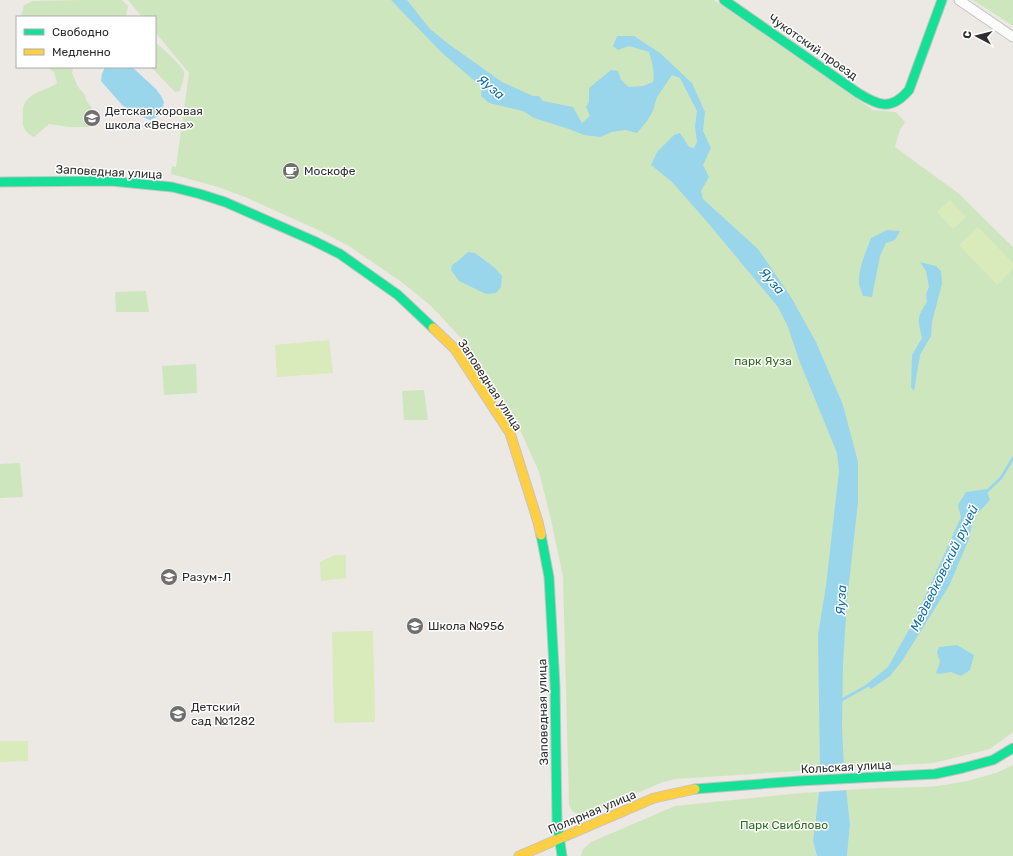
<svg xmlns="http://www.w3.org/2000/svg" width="1013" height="856" viewBox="0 0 1013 856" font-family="Rubik,sans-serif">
	<rect width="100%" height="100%" fill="#ece8e4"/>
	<path fill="#cee6be" d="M81,0H122L128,6L126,16L127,17H21L24,5L33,1Z
		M128,0H714L873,110L896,112L905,122L900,130L895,147L958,193L1013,247V732L990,749L934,763L844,768L676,779L663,782L590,813C581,815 571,815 569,804L563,577L551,520L539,472L521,432L491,380L460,337L431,306L403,283L349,246L316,229L245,197L218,187L171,174L172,166L176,167L189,73L155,32V17H142Z
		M973,0H1013V26Z
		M155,42C161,47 182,65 184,72C185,78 181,86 180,91L175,92L153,69L146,67H155Z
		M47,67H75L73,69L72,73L78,87L85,95L86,100L92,108L95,118L90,127H69L49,124L34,137C26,133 22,128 23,120C23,116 22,109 24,105C30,91 47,91 57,83L54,72Z
		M146,291L149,312H116L115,292Z
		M196,364L197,393L164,395L162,366Z
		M424,390L428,420H404L402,391Z
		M20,463L23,497L0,498V464Z
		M1013,765V856H847L850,825L846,790L879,788L924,787L938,786L967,781L996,773Z
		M819,792L813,841L817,856H581L583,849L591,842L675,806L800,793Z"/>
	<path fill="#d9eabb" d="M950,200L966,217L953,229L937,212Z
		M978,227L1013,263V269L997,285L959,245Z
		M329,340L333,373L277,377L275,345Z
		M335,555H346V578L321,581L320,562Z
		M373,631L375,722L334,723L332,632Z
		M0,741H28V761L0,762Z"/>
	<path fill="#99d6ec" d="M391,0H407L430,29L450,45L502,82L533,96H539L543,101L573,107L582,123L590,116L586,107L589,102V88L611,70L618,71L621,80L629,87L643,86L653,82C655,72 652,62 649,52L629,46L618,50L613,46L617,36H634L660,53L692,83L705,112L703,131L711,148L703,165L709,177L701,191L703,199L758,249L791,297L816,342L843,405L858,462V502L847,601L843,663L842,727L844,768L850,825L847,856H817L813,841L819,792L820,769L818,635L826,586L839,470L837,453L799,360L788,327L778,307L703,217L671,181L651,165L657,152L674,135L680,133L689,147L694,148L697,142L695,126L697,111L680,78L672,75L657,97L653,111L647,121L637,133L625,130L612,132L600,137L584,135L566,128L534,118L523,111L489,103L481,96L482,88L477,83L441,52Z
		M105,67H132L156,89L161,96L164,102L162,109L159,116L150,120L140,116L122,105L101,81L102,74Z
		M887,230L900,231L895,240L886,243L880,256L872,297L863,296C862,292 859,287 859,283C858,268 866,252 871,238Z
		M468,252L475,253L495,268L502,276L501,287L496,293L486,294L459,281L451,270L452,265L458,261Z
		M920,262L936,266L941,271L942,284L932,322L931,336L920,355L914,391L911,387L912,355L922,338C918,320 916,318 927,302L926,294L929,287L926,271Z
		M986,489L990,500L982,509L974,516L969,539L949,586L902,661L890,676L871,689L867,684L888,667L910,628L923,601L961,517L958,505L966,492Z
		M957,645L974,655L970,670L961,676L951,672L939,674L936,673L940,662L937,652L939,647Z"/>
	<path fill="#ece8e4" d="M846,768L848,790L817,792L818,770Z"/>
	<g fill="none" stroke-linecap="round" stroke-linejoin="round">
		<path stroke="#99d6ec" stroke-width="3" d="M984,494L1001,478L1013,458
			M840,701L872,683"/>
		<g stroke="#c5c4c5" stroke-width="11">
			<path id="street" d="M959,0L1013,37"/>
		</g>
		<g stroke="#c5c4c5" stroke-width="11">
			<path id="fast" d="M724,0L858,93C879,106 891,111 909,90L942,0
				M0,182L111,181L172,187L200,194L225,202L314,241L340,254L398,295L433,328
				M541,535L549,577L555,685L557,821L562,856
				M695,789L799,781L935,774L963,768L993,760L1013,748"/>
		</g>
		<g stroke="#c5c4c5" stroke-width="11">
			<path id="slow" d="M433,328L455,349L510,433L538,522L541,535
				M519,856L654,798L695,789"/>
		</g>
		<use href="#street" stroke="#fcfcfb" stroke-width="9"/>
		<use href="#fast" stroke="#16e098" stroke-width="9"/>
		<use href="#slow" stroke="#ffcf43" stroke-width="9"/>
	</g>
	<defs>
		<g id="school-disc" transform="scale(0.9)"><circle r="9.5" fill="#706f6e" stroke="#fff"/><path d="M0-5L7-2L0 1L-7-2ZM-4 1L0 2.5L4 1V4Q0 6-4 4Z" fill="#fff"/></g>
		<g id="cafe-disc" transform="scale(0.9)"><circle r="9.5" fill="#706f6e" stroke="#fff"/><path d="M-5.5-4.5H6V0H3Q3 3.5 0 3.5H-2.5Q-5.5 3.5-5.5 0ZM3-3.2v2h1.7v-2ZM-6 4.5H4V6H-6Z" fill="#fff"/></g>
	</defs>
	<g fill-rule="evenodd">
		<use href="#school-disc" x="92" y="118"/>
		<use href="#cafe-disc" x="291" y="171"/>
		<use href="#school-disc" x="169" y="577"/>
		<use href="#school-disc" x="415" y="626"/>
		<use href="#school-disc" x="178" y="714"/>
	</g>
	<g text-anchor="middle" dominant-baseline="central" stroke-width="3" stroke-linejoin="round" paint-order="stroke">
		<g font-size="12" fill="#2e2e2e" stroke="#fff">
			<text transform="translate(813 47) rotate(35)">Чукотский проезд</text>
			<text transform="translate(109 172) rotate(3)">Заповедная улица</text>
			<text transform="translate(490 385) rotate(57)">Заповедная улица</text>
			<text transform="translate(543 712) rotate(-91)">Заповедная улица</text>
			<text transform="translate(846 767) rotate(-3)">Кольская улица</text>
			<text transform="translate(592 812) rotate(-23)">Полярная улица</text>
		</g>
		<g font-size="12" fill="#2e2e2e" stroke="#fff" text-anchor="start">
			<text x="105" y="111">Детская хоровая<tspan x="105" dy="14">школа «Весна»</tspan></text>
			<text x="304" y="171">Москофе</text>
			<text x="182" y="577">Разум-Л</text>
			<text x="428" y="626">Школа №956</text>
			<text x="191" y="707">Детский<tspan x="191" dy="14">сад №1282</tspan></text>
		</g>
		<g font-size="12" fill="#2c6e1b" stroke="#fff">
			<text x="763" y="361">парк Яуза</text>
			<text x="784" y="825">Парк Свиблово</text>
		</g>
		<g font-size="13" font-style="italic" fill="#0d6fa3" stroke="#fff">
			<text transform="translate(491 87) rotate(39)">Яуза</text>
			<text transform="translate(772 281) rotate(49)">Яуза</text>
			<text transform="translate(944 568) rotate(-64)">Медведковский ручей</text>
			<text transform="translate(841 600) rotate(-87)">Яуза</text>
		</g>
	</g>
	<rect x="16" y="16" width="140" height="52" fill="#ffffff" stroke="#ababab"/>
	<rect x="24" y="29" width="20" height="6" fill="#16e098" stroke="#ababab"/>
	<text x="52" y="36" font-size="12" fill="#2e2e2e">Свободно</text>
	<rect x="24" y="49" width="20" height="6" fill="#ffcf43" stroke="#ababab"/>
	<text x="52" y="56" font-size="12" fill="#2e2e2e">Медленно</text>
	<g transform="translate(977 36) rotate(277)" stroke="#ffffff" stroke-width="3" paint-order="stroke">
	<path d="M0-3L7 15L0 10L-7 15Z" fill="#2e2e2e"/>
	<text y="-6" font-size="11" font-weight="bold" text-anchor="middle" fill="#2e2e2e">С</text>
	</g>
</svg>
